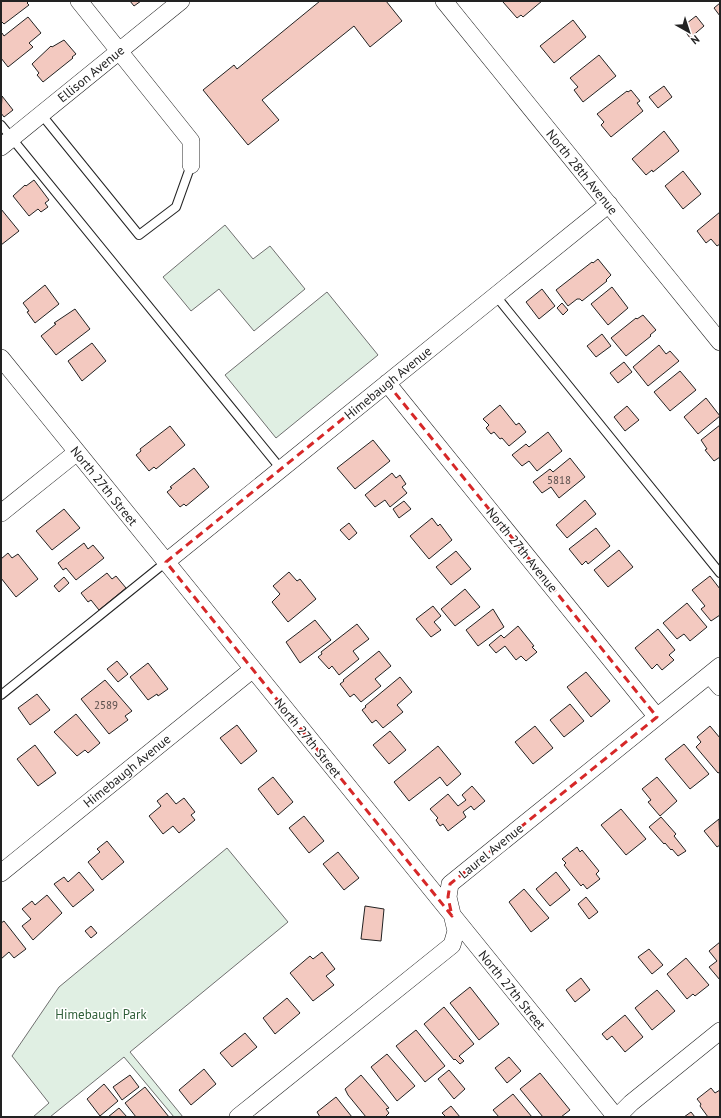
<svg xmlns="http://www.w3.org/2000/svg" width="721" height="1118" viewBox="0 0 721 1118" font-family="'PT Sans',sans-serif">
	<rect width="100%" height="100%" fill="#fff"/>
	<path fill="#e0efe3" stroke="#6f6f6f" d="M225,225L253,259L270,246L305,289L254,331L219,289L191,311L163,277Z
		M327,292L378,355L276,438L225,375Z
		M227,848L288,922L130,1052L183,1117H174L124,1057L50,1117H33L49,1103L12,1056L59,987Z"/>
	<path fill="#f3c9c0" stroke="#222" d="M1,1H29L27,3L29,5L4,24L1,21Z
		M130,1H141L134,6Z
		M320,1H386L402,21L370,47L354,26L262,100L279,120L248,145L203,90L234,65L237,69Z
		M505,1H542L523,17L521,15L517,18L503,2Z
		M720,3V16L714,8Z
		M696,16L704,26L690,38L682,27Z
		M28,17L41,33L29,43L33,47L8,67L1,58V34L2,33L4,36Z
		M573,20L586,37L554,63L540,46Z
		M64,40L76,54L72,57L73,58L43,82L37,75L39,73L32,64L51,46L52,47Z
		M599,55L616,76L583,102L574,90L578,87L570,78Z
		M664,86L672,97L658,108L649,97Z
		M631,90L640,101L637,103L643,111L611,137L601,125L604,122L597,114L627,91L628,92Z
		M2,96L13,110L4,117L1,113Z
		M664,131L679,151L653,172L652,170L646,175L632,159Z
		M683,171L701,194L683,209L665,186Z
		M34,180L49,200L45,203L48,207L41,212L38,209L29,216L13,196L25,185L26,186Z
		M1,209L19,231L1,245Z
		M720,212V244L717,246L711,239L706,243L697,231Z
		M598,259L611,275L606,280L607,281L582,301L580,299H577L568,306L556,290L592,262L593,263Z
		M45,285L59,304L35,323L27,312L29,311L23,303Z
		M612,287L628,308L608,325L591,304Z
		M542,289L555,306L539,319L526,302Z
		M562,303L568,310L563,315L557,308Z
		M75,309L90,329L56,355L41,336L56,324L54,323Z
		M643,315L656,330L650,335L651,336L626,356L611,338L636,318L637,319Z
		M602,334L611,346L596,357L587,346Z
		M92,343L106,361L82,381L68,361Z
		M659,345L666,354L670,351L679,361L648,386L633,367Z
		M624,362L632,372L618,383L610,373Z
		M680,371L696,390L670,411L654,392Z
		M706,398L720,416L698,434L684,417Z
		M500,405L516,425L519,423L526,432L509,446L502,438L500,439L494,432L491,434L486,428L489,425L483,419Z
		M627,406L639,420L625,431L614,417Z
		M720,425V457L714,461L705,450L707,449L701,440Z
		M170,426L185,445L156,469L154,467L149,471L136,455L141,451L140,449Z
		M548,432L562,451L537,471L529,461L522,466L512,455L526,444L529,447Z
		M373,440L390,461L355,489L337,468Z
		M570,458L585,477L559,498L551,487L542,493L533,482L550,469L553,472Z
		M194,468L209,487L186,506L184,504L180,507L167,492L172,488L170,487Z
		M392,473L396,478L400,475L406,484L402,487L407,493L390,507L385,500L375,507L365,495Z
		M585,500L596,514L567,538L556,525Z
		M404,501L411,509L399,518L393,509Z
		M64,509L80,528L52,550L36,531Z
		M432,518L438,526L440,524L452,540L429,559L410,536Z
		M349,523L357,533L349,540L340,530Z
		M596,528L610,546L588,564L586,561L582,565L569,549Z
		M84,543L88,549L93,545L104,558L76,580L66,568L63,570L58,563Z
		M619,550L633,567L608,587L594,570Z
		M456,551L471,569L451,585L436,567Z
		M8,553L12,558L18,554L38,579L16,597L1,578V559Z
		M289,572L297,581L300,579L316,599L288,622L272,602L280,594L273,586Z
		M107,573L112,579L116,576L126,588L99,610L91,600L88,602L81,593Z
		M710,576L720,589V615L711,621L701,609L705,606L692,590Z
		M64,577L69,583L59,592L54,586Z
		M465,589L480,607L455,626L441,609Z
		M687,603L707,627L690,641L684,634L677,639L663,623Z
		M433,606L441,616L434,622L441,630L431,637L416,619Z
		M493,609L504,627L478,646L466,630Z
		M315,620L331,640L300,663L286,642Z
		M357,624L369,639L353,651L359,659L339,675L332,666L329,669L318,657L322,654L321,652Z
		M518,626L534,646L532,647L537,652L526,661L521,656L516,660L505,646L496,653L489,645L501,635L504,638Z
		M658,629L675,650L669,655L674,660L662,670L657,664L652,669L635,648Z
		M379,651L391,666L375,679L381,686L361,702L354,694L350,697L340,684L344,681L343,680Z
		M117,661L128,674L118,682L107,669Z
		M148,663L168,689L158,696L157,694L148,700L130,677Z
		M586,672L610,701L591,717L567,687Z
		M400,677L412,692L397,705L403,712L383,728L376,720L372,723L362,710L366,707L365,706Z
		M105,680L132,711L125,716L128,720L109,734L81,699Z
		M37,694L50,710L30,725L18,708Z
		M570,704L584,721L564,737L550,720Z
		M76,714L100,743L88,753L85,750L77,756L54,732Z
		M237,725L257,751L241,764L220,738Z
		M535,726L553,748L533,764L515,742Z
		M710,726L720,738V772L718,773L696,747L701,742L697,737Z
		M390,731L406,750L389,764L373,745Z
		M684,744L709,774L690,789L665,759Z
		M35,745L56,773L38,786L17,759Z
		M438,746L461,774L447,786L440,777L409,801L394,782Z
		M273,777L293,802L278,815L258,789Z
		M657,777L677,801L660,816L648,802L651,800L642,789Z
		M472,786L485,801L474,810L471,806L463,812L466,817L448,831L443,824L440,826L436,820L438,818L430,809L448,794L458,806L466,800L462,795Z
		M167,793L176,804L184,798L195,812L191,815L195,820L179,833L173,826L163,834L149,816L161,806L157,801Z
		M621,809L646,839L626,855L601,825Z
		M304,816L324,841L309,853L289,828Z
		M661,817L676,834L674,836L686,851L678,856L672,849L671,850L665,843L664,844L649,827Z
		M719,819L720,845L717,847L704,831Z
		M107,841L124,862L102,880L88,862L100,852L97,849Z
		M577,847L580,852L582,850L599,871L596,874L600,879L587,889L583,884L581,886L564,865L566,863L562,859Z
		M338,852L359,878L344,890L323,864Z
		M79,872L94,890L73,907L54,884L64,877L68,882Z
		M556,872L570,890L550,906L536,889Z
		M524,889L549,918L531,932L509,902Z
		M47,895L62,913L33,940L22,926L31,919L22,909L32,901L35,905Z
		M586,897L598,912L589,919L578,904Z
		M365,906L384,909L381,941L361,939Z
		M4,921L26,949L14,958L9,952L1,959V923Z
		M91,926L97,933L91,938L85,931Z
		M720,942V980L709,967L717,961L709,951Z
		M649,949L663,965L652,974L638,957Z
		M322,952L335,969L326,976L334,985L313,1001L290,973L310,956L313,959Z
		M686,958L709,985L695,996L693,994L687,999L667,974Z
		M581,978L590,990L575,1002L566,990Z
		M470,987L499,1024L479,1040L450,1003Z
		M657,990L675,1011L652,1030L635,1008Z
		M287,998L300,1013L275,1034L263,1018Z
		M444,1007L474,1044L459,1056L464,1061L460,1064L455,1059L454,1060L424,1024Z
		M625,1015L643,1037L625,1052L612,1036L607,1040L602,1034Z
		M416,1030L445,1066L425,1082L396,1046Z
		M245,1033L257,1047L232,1067L220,1053Z
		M387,1054L415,1086L397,1101L371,1067Z
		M509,1057L521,1071L507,1083L495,1068Z
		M204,1069L216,1084L191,1105L179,1090Z
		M449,1070L465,1089L454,1099L438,1079Z
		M540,1073L570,1110L561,1117H543L520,1089Z
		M130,1075L139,1087L122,1100L113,1087Z
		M361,1075L389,1108L386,1109L389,1113L385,1117H366L348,1095L345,1089Z
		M104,1084L118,1101L100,1116L87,1099Z
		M145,1087L169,1117H136L125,1103Z
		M711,1088L715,1093L720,1090V1117H708L700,1106L701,1104L697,1099Z
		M513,1094L532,1117H499L493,1110Z
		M336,1097L352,1117H320L317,1112Z
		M451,1106L460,1117H446L442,1113Z
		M119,1108L127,1117H108Z
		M691,1112L695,1117H684Z"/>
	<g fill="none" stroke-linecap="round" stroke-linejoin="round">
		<g stroke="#222" stroke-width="10">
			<path id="lane" d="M41,114L139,235L176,207L191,165
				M1,125L281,469
				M496,296L720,573
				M1,695L166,562"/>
		</g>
		<g stroke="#222" stroke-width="18">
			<path id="street" d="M79,1L191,141V165
				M444,1L720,342
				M1,147L181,1
				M1,358L616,1117
				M387,383L657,717
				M1,513L77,452
				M166,562L609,204
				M710,675L720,687
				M1,873L253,669
				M238,1117L452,945L456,931L448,897L450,884L720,666
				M617,1117L631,1103L720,1031"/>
		</g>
		<use href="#lane" stroke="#fff" stroke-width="8"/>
		<use href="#street" stroke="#fff" stroke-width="17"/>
	</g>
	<path fill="none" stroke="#d62828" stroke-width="3" stroke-dasharray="8 5" stroke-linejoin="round" d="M387,383L657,717L450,884L448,897L452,916L166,562Z"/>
	<g text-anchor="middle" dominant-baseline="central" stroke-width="3" stroke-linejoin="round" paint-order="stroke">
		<g font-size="11" fill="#564c4a">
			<text x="559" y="480">5818</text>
			<text x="106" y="705">2589</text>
		</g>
		<g font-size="13" fill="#222" stroke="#fff">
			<text transform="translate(91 74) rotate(-39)">Ellison Avenue</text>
			<text transform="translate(582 172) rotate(51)">North 28th Avenue</text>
			<text transform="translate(388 383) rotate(-39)">Himebaugh Avenue</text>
			<text transform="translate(104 486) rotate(51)">North 27th Street</text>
			<text transform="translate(522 550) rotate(51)">North 27th Avenue</text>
			<text transform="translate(308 738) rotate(51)">North 27th Street</text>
			<text transform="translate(127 771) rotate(-39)">Himebaugh Avenue</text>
			<text transform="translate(491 851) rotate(-39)">Laurel Avenue</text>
			<text transform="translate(512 990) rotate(51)">North 27th Street</text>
		</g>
		<g font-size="13" fill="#2f5e38" stroke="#fff">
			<text x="101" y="1014">Himebaugh Park</text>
		</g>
	</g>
	<rect width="721" height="1118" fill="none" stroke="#222222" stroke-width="4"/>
	<g transform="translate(689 32) rotate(141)" stroke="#ffffff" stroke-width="3" paint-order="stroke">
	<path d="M0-3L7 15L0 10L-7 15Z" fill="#222222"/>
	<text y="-6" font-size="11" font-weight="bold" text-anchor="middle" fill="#222222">N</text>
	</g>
</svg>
